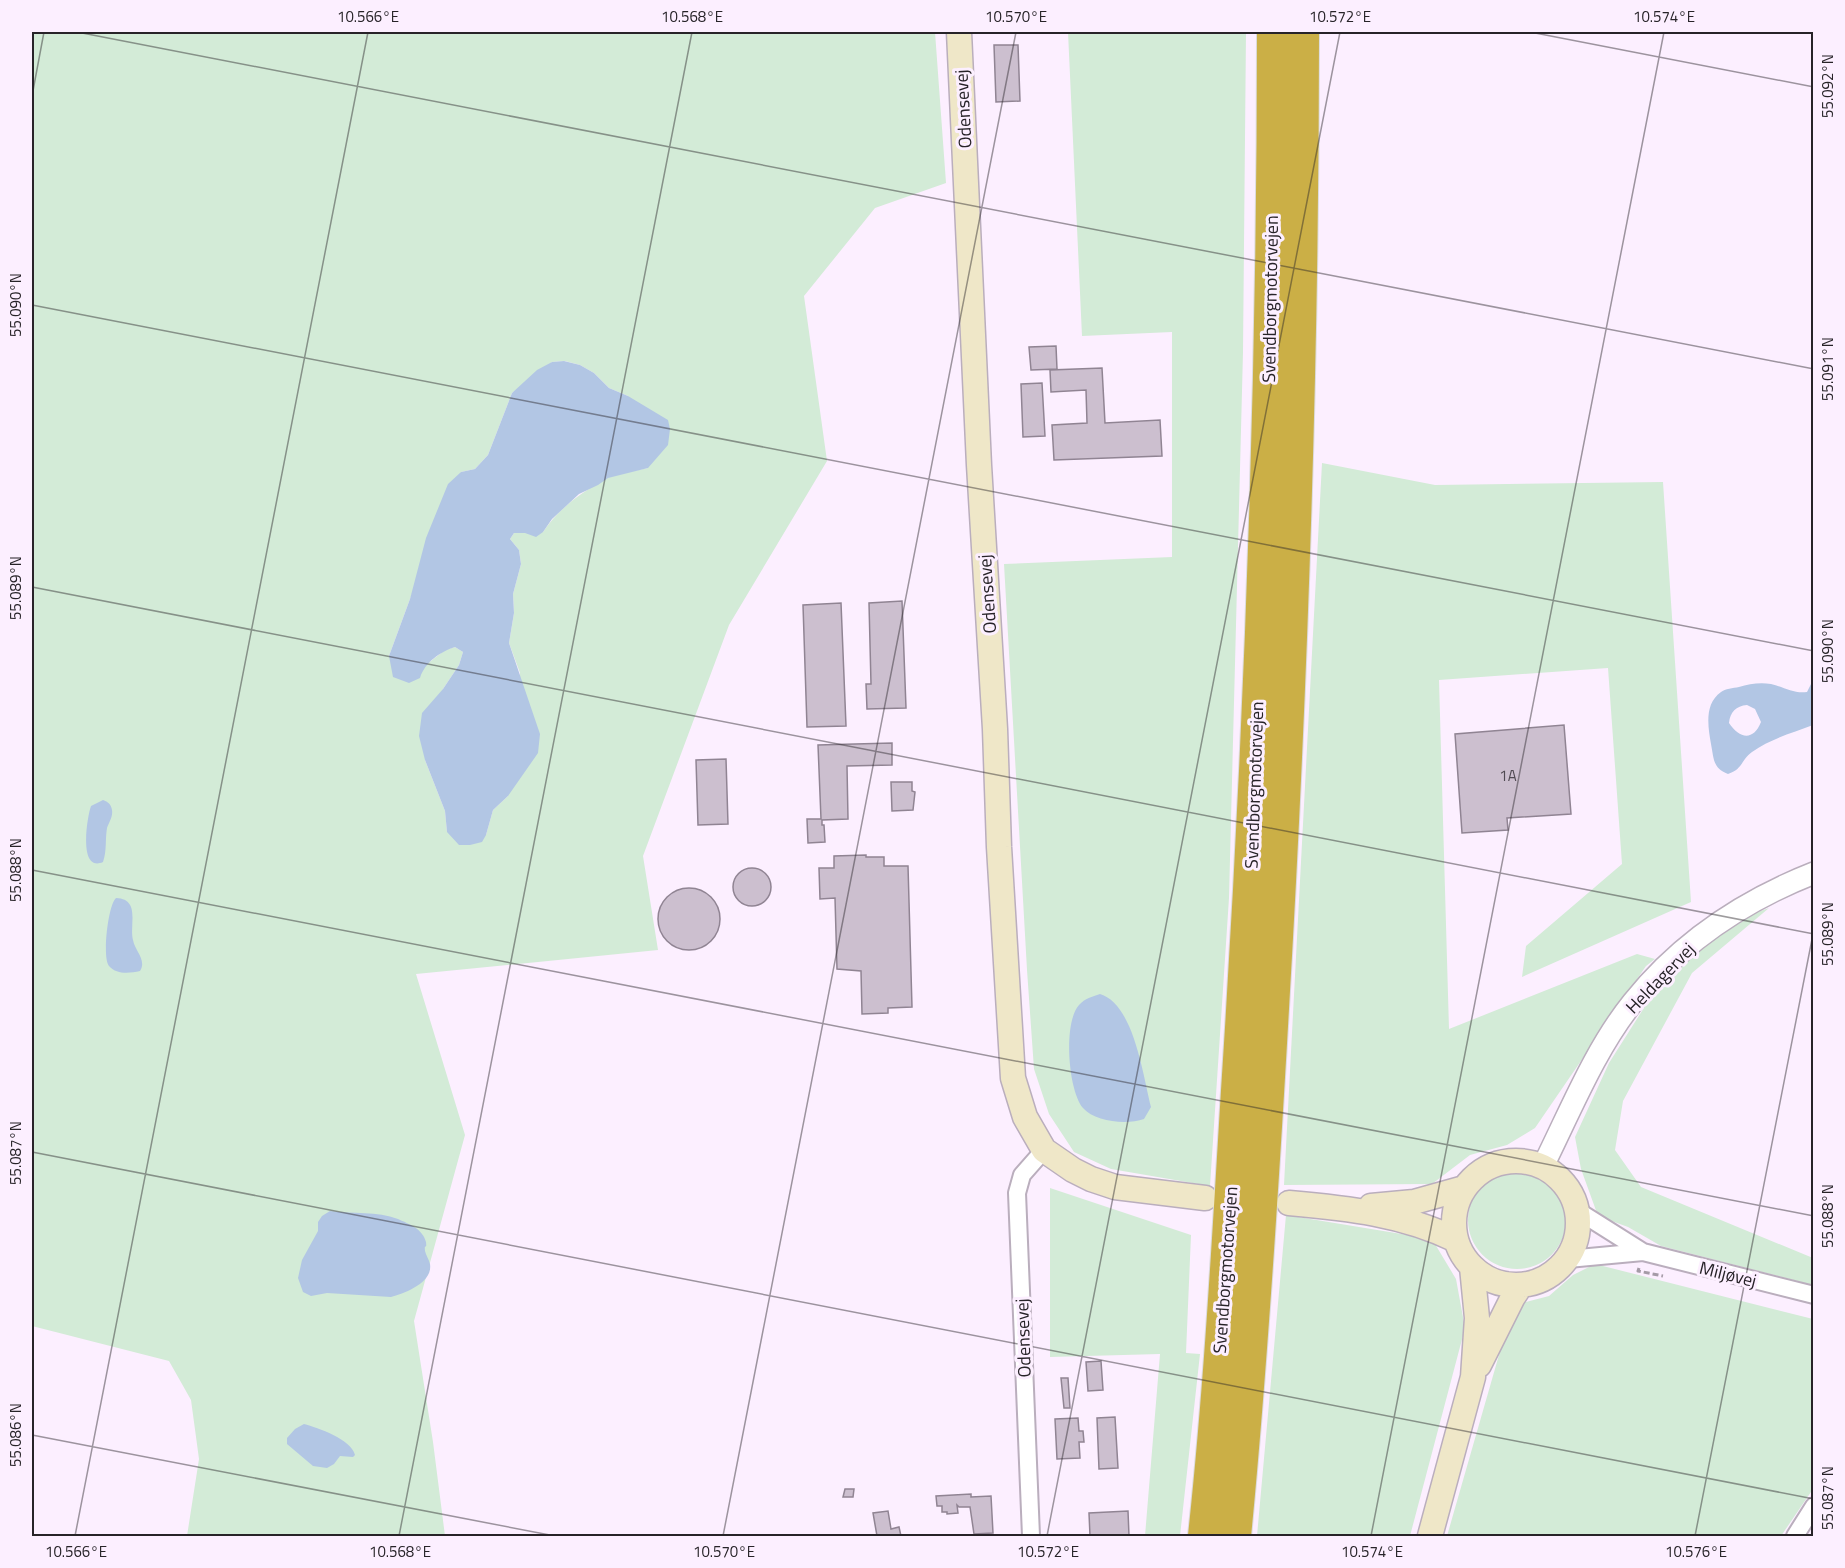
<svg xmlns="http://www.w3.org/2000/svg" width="1845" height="1568" viewBox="0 0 1845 1568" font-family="'Titillium Web',sans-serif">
	<rect width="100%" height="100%" fill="#fcefff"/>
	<path fill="#d3ebd7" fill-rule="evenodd" d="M32,32H935L946,183L875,208L804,296L827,461L729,625L643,856L658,950L416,974L465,1135L414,1321L433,1442L445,1536H187L199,1459L191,1400L169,1361L32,1326ZM565,361L580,365L594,373L609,388L628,396L648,468C636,471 618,472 607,478C581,493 560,507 543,532L514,533L510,539L519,550L521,564L513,594L514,613L509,643L520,673L508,796L493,810L486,835L447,832L445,811L425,760L443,689L459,665L463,652L455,647L445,650L423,667L389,656L410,599L461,472L475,469L488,455L512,393L552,362Z
		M1068,32H1246L1243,352L1229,898L1210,1186L1111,1169L1074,1152L1049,1114L1034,1069L1027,970L1004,564L1172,557V332L1082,336Z
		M1322,463L1435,485L1663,482L1691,902L1522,977L1526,946L1622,864L1608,668L1439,680L1449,1029L1637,954L1655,959L1646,966L1535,1128L1507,1145L1470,1155L1432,1184L1284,1185Z
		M1769,908L1692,973L1623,1101L1615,1150L1641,1187L1813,1258V1285L1661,1246L1628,1227L1598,1216L1581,1169L1575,1137L1609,1063L1661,981L1723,924Z
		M1468 1220a49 49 0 1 1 98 0a49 49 0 1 1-98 0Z
		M1050,1188L1191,1235L1186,1353L1200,1354L1180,1536H1145L1160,1354L1050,1357Z
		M1286,1215L1432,1239L1456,1279L1465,1328L1410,1536H1257Z
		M1595,1264L1813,1319V1489L1781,1536H1447L1505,1334L1518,1304L1549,1296L1573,1275Z"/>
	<path fill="#b2c6e4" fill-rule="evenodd" d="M564,361L580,365L594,373L609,388L628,396L668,420L670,429L668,445L648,468L608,478L598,485L579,494L552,519L543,532L536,537L525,533H514L510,539L519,550L521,564L513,594L514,613L509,643L540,734L538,753L508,796L493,810L486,835L482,842L470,845H459L447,832L445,811L425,760L419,736L422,713L443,689L459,665L463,652L455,647C440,652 425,662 420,678L409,683L393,677L389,656L410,599L426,538L448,484L461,472L475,469L488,455L512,393L537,370L552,362Z
		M1813,680V725C1792,733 1770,739 1752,752C1741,760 1743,769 1728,774C1713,768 1714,760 1711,744C1708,727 1704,704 1721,692C1725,689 1733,688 1739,687C1749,684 1760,682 1771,684C1784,687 1794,694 1807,692ZM1747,705L1755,709L1761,722C1753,742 1739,738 1729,723C1730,712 1736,706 1747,705Z
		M103,800C108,802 111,804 112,810C113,817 109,822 107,828C105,840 107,851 103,862C78,873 87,817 91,806Z
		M116,898C141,899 129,925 133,940C135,951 147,960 140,971C130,973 117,975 109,966C102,958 108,905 116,898Z
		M1100,994C1134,1004 1143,1076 1151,1107L1144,1119C1127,1125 1095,1122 1083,1108C1068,1090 1063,1023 1079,1005C1085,998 1092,997 1100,994Z
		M330,1211C353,1214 377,1211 398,1219C409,1224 423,1229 426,1242C427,1251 424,1242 425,1251C426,1255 429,1260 430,1264C433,1283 405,1293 391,1297L327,1293L311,1296L303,1292L298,1278L302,1260L318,1231V1222L322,1216Z
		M304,1424C318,1428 351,1439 355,1455L353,1457L340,1456L334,1464L327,1468L313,1466L287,1444V1438L295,1429Z"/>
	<path fill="#ccbfcf" stroke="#908493" stroke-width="1.5" d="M994,45H1018L1020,101L996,102Z
		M1056,346L1057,369L1031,370L1029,347Z
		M1102,368L1105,423L1160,420L1162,456L1054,460L1052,425L1087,423L1086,390L1051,392L1050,370Z
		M1042,383L1045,436L1023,437L1021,384Z
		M902,601L906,708L867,709L866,684H871L869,603Z
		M841,603L846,726L807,727L803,605Z
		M1564,725L1571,814L1507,818L1508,830L1462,833L1455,734Z
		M892,743V765L847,766L848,819L822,820V825H824L825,842L808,843L807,819H821L818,745Z
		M726,759L728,824L698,825L696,760Z
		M891,782H912V791L915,792L913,810L892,811Z
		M866,855V857H884V866H908L912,1007L888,1008V1013L862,1014L861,971L837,969L835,898L820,899L819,868H834V856Z
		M733 887a19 19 0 1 1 38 0a19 19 0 1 1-38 0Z
		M658 919a31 31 0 1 1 62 0a31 31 0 1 1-62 0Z
		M1101,1361L1103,1390L1088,1391L1086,1362Z
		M1061,1378H1068L1070,1408H1064Z
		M1115,1417L1118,1468L1099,1469L1097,1418Z
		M1078,1418L1079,1431H1083L1084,1442H1079L1080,1458L1057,1459L1055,1419Z
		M845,1489H854L853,1497H843Z
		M971,1494V1497L991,1496L993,1533L974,1534L970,1507H959L957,1505L958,1513L947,1514V1512H942V1506H937L936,1496Z
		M888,1511L891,1529L899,1527L901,1536H877L873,1513Z
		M1128,1511L1129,1536H1090L1089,1513Z"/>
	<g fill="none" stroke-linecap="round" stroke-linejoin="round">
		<g stroke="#baaebd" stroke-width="20">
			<path id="minor" d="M1578,1211L1643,1252L1814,1295
				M1568,1259L1643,1252
				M1031,1536L1017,1193L1022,1175L1044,1150
				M1795,1536L1814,1506"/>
		</g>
		<g stroke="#baaebd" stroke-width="24">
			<path id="tertiary" d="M1543,1166C1570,1112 1595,1049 1633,1002C1681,942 1743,901 1814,873"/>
		</g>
		<g stroke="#baaebd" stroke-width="27">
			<path id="secondary" d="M959,32L979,465L995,729L999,847L1013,1078L1025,1117L1044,1150L1073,1170L1091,1179L1115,1187L1205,1198
				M1454 1223a62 62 0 1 1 124 0a62 62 0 1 1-124 0Z
				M1289,1203C1346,1208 1404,1214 1456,1240
				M1371,1206L1414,1202L1464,1188
				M1479,1365L1513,1297L1521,1285
				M1430,1536L1473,1377L1477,1318L1472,1267"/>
		</g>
		<g stroke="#dcdcdd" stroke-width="34">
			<path id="motorway" d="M1204,1536C1220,1388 1228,1239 1237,1091C1260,739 1273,385 1273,32
				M1235,1536C1252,1361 1263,1184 1273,1008C1292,683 1303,357 1303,32"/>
		</g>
		<path stroke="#a59ba7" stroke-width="3" stroke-dasharray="6 3" stroke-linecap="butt" d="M1639,1268L1638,1271L1663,1276"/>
		<use href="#minor" stroke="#fff" stroke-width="16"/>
		<use href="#tertiary" stroke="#fff" stroke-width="21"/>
		<use href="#secondary" stroke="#efe7c8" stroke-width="24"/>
		<use href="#motorway" stroke="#cbaf46" stroke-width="32"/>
	</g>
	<path fill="none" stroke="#272328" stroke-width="1.5" stroke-opacity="0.45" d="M77,32L1814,369M1530,32L1814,87M32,96L44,32M32,305L1814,651M32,587L1814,934M32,870L1814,1216M32,1152L1814,1499M32,1435L555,1536M75,1536L368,32M399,1536L692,32M723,1536L1016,32M1047,1536L1340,32M1371,1536L1664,32M1695,1536L1814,929"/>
	<g text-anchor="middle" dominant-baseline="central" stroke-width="6" stroke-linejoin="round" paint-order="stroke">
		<g font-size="15" fill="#504a52">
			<text x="1508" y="775">1A</text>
		</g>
		<g font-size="18" fill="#272328" stroke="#fcefff">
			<text transform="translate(963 109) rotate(-93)">Odensevej</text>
			<text transform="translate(1270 299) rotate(-89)">Svendborgmotorvejen</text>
			<text transform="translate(987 594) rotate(-94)">Odensevej</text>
			<text transform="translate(1254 785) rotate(-88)">Svendborgmotorvejen</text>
			<text transform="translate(1660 978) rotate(-46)">Heldagervej</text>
			<text transform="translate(1225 1270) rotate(-86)">Svendborgmotorvejen</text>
			<text transform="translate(1728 1274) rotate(14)">Miljøvej</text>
			<text transform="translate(1023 1338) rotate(-92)">Odensevej</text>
		</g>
	</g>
	<rect width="1845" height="1568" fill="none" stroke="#fcefff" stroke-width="66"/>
	<rect x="33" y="33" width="1779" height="1502" fill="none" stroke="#272328" stroke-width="2"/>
	<g font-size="15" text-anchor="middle" fill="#272328">
		<text x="368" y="22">10.566°E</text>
		<text x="692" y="22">10.568°E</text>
		<text x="1016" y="22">10.570°E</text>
		<text x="1340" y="22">10.572°E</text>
		<text x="1664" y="22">10.574°E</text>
		<text transform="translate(1828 86) rotate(-90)" y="5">55.092°N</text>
		<text transform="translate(16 305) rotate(-90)" y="5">55.090°N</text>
		<text transform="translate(1828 369) rotate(-90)" y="5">55.091°N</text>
		<text transform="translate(16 588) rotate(-90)" y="5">55.089°N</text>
		<text transform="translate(1828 651) rotate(-90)" y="5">55.090°N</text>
		<text transform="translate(16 870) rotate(-90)" y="5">55.088°N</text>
		<text transform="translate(1828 934) rotate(-90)" y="5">55.089°N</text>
		<text transform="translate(16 1153) rotate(-90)" y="5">55.087°N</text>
		<text transform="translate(1828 1216) rotate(-90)" y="5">55.088°N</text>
		<text transform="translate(16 1435) rotate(-90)" y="5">55.086°N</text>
		<text transform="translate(1828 1498) rotate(-90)" y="5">55.087°N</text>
		<text x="76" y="1557">10.566°E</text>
		<text x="400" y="1557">10.568°E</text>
		<text x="724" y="1557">10.570°E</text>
		<text x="1048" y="1557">10.572°E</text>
		<text x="1372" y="1557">10.574°E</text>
		<text x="1696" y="1557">10.576°E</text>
	</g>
</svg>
